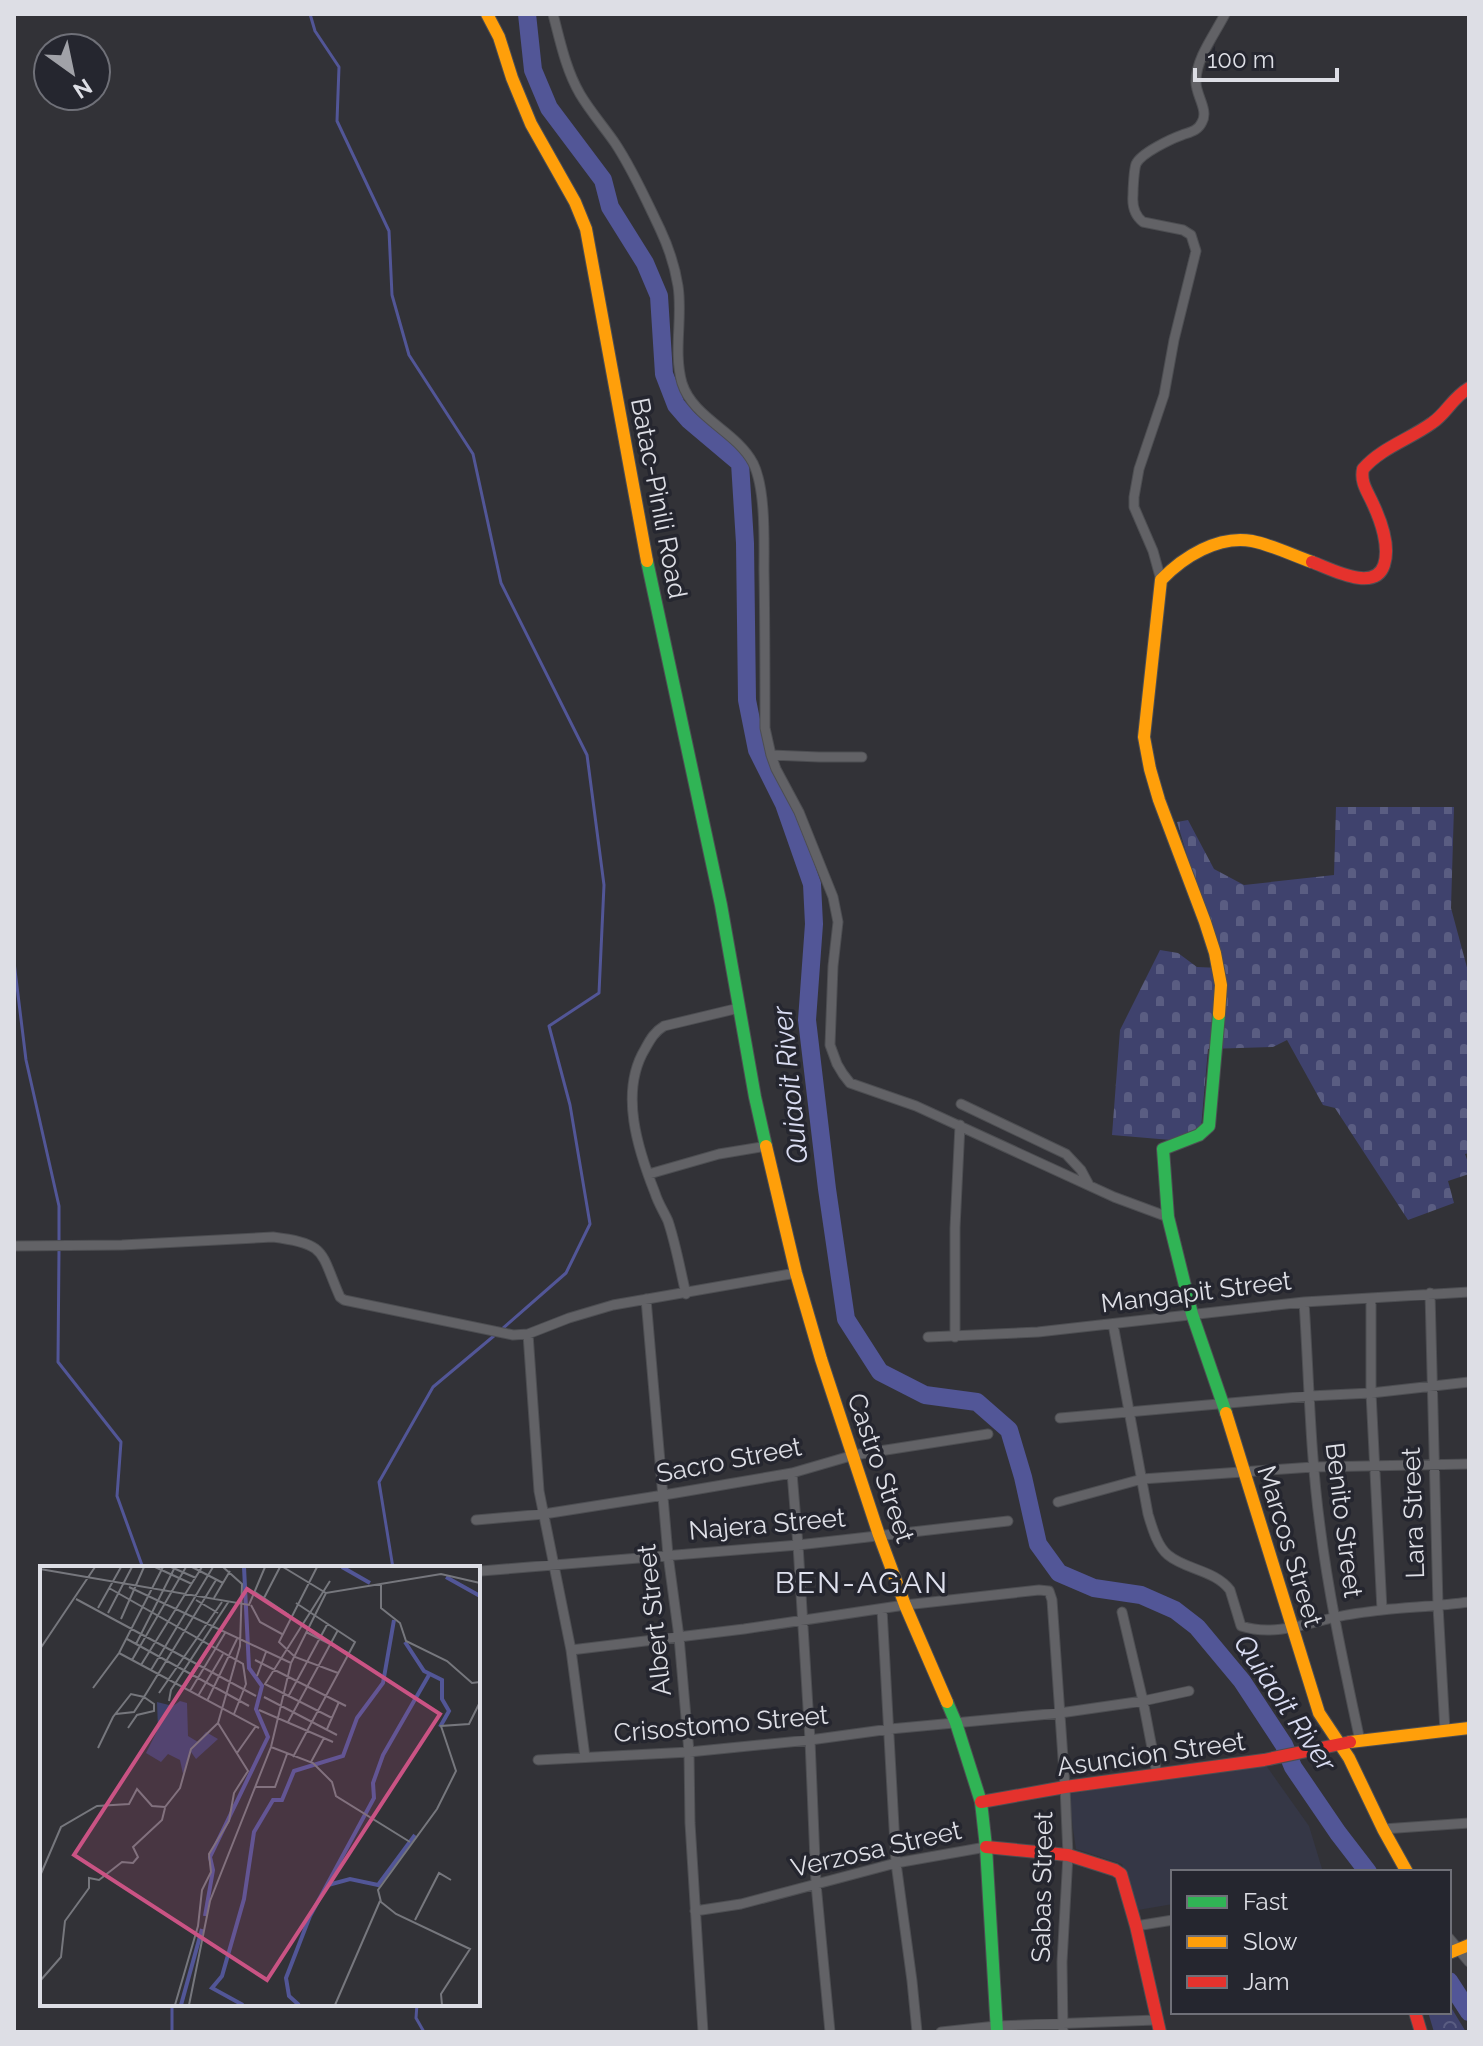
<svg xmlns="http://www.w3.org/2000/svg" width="1483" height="2046" viewBox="0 0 1483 2046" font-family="Raleway,sans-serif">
	<defs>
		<pattern id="forest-crowns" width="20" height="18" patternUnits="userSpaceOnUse" patternTransform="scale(2)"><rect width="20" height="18" fill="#3f426d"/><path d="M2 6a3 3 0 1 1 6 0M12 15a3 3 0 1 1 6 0" fill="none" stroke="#5a5d82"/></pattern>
		<pattern id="cemetery-stones" width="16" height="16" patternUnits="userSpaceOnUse" patternTransform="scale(2)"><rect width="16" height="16" fill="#3f426d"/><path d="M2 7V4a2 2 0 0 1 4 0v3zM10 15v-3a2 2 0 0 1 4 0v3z" fill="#5a5d82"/></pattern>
	</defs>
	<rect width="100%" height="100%" fill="#323237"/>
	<path fill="#353746" d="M1265,1764L1309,1826L1323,1872H1173V1904L1138,1910L1122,1864L1076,1849L1068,1794Z"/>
	<path fill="url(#forest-crowns)" d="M1449,2004L1466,2032H1434L1428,2012H1449Z"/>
	<path fill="url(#cemetery-stones)" d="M1336,807H1454L1451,908L1469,975V1153L1465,1154L1469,1165V1174L1448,1181L1454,1203L1408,1220L1335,1108L1323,1105L1287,1040L1273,1047L1208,1049L1201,1128L1171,1140L1112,1135L1120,1030L1160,950L1178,953L1197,967L1221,968L1177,822L1188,820L1214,869L1244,885L1334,875Z"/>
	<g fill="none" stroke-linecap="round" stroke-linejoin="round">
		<path stroke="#525697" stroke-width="3" d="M310,14L315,31L339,67L337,121L389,231L392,295L409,355L473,454L501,583L587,755L604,885L599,993L549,1026L570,1105L590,1224L566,1273L501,1330
			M14,962L26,1060L59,1206V1242
			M59,1250L58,1362L121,1442L117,1496L143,1568
			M393,1568L379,1482L433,1387L495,1335
			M172,2004V2032
			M417,2004L416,2018L424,2032"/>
		<path stroke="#525697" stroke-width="18" d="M527,14L533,70L549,108L603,180L610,207L645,263L659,296L664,374L676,405L689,420L740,463L745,543L747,700L757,750L784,804L812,884L814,924L807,1020L827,1189L846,1319L880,1372L925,1395L977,1402L1009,1430L1023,1477L1038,1544L1059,1573L1094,1588L1141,1595L1175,1610L1197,1627L1242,1681L1284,1745L1293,1767L1338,1833L1368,1872
			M1449,1981L1469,2012"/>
		<g stroke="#4d4e52" stroke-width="11">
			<path id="street" d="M553,14C560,41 566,70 580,94C590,111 604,127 615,143C633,170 646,200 660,229C668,246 675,267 678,286C683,318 673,351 682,383C693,418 736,431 753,463C766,489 764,542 764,571C765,623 765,676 765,728L771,755L776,769L799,812L833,897L838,922L833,966L830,1045L837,1064L843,1074L850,1083L916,1106L1114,1197L1168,1217
				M1161,580L1153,551L1134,507V497L1139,469L1164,395L1174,340L1196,251L1191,235L1183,230L1143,222C1134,215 1132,206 1133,195C1133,188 1134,170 1136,164C1141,153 1171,139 1182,135C1190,132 1198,131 1202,122C1209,110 1195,94 1196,81C1196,58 1215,34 1225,14
				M771,755L819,757H862
				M961,1104L1066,1154L1081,1170L1089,1185
				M649,1174L719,1154L767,1146
				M14,1246L122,1245L273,1237C328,1244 320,1252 340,1297L344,1300L513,1335L528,1334L569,1318L613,1305L796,1273
				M1430,1293L1438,1606L1445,1731
				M686,1294C680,1269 676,1245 668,1221C664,1212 658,1203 655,1193C638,1150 619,1092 645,1049C650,1040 654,1032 664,1026L739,1008
				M1371,1298V1393L1382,1610
				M646,1299L668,1555L679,1637L689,1752L690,1823L703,2032
				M1304,1302C1309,1376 1310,1452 1320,1526C1329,1598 1345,1670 1360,1741
				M1113,1324L1148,1514C1152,1527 1157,1546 1168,1555C1186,1570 1215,1570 1230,1590L1241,1626C1271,1636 1303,1625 1332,1618C1348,1614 1366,1612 1382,1610C1411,1607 1440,1606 1469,1602
				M528,1334L539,1491L571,1650L585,1757
				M928,1337L1038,1332L1304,1302L1469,1292
				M955,1337V1228L960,1125
				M1060,1418L1310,1396L1371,1393L1469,1382
				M792,1473L798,1545L810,1740L816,1884L830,2032
				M1058,1502L1142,1479L1313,1467L1469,1464
				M476,1520L544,1514L664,1495L792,1473L854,1455L988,1434
				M481,1571L798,1545L1008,1521
				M882,1609L896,1863L912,1981L917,2032
				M1122,1612L1143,1701L1157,1774
				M571,1650L744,1629L905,1605L1039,1590L1049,1591L1052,1600L1065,1787L1068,1855L1062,1962L1063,2032
				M538,1760L689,1752L810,1740L890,1729L1060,1713L1143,1701L1189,1691
				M1383,1829L1469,1823
				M695,1911L741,1904L896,1863L986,1847
				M1136,1926L1173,1920
				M1449,1938L1469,1962
				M941,2032L996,2026L1156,2020"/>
		</g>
		<g stroke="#4d4e52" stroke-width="14">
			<path id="fast" d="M647,561L721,905L755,1097L766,1146
				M1219,1014L1209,1126L1199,1135L1163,1149L1168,1217L1192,1314L1226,1413
				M947,1702L956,1723L981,1802L986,1847L997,2032"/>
		</g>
		<g stroke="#4d4e52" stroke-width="14">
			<path id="slow" d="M487,14L499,37L512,78L531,124L575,202L586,229L647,561
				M1219,1014L1221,985L1215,953L1205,922L1159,800L1150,769L1144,737L1161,580C1183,557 1218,535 1252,541C1272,545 1292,555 1312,562
				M766,1146L796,1273L821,1359L879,1535L905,1605L947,1702
				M1226,1413L1319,1713L1349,1758L1383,1829L1407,1872
				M1350,1742L1469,1728
				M1449,1953L1469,1945"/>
		</g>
		<g stroke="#4d4e52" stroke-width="14">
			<path id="jam" d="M1312,562C1331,569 1375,593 1384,565C1390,547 1381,521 1373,504C1368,492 1360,483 1363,469C1381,448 1410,439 1432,423C1447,413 1451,399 1469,388
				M981,1802L1065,1787L1264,1760L1350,1742
				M986,1847L1068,1855L1115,1870L1121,1874L1136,1926L1160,2032
				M1415,2012L1421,2032"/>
		</g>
		<use href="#street" stroke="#626266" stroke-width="9"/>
		<use href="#fast" stroke="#30b455" stroke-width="12"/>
		<use href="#slow" stroke="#ff9f0a" stroke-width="12"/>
		<use href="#jam" stroke="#e5322d" stroke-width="12"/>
	</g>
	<g text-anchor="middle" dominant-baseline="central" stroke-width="7" stroke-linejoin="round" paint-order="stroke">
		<g font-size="26" fill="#dddee5" stroke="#25262f">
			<text transform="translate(659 498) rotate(79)">Batac-Pinili Road</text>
			<text transform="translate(1196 1292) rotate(-7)">Mangapit Street</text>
			<text transform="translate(729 1460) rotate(-11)">Sacro Street</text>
			<text transform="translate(881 1468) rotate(71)">Castro Street</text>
			<text transform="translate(1413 1513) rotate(-92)">Lara Street</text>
			<text transform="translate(1344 1520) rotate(83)">Benito Street</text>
			<text transform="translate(767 1524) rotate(-5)">Najera Street</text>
			<text transform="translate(1290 1546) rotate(73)">Marcos Street</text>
			<text transform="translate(654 1620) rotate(-96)">Albert Street</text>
			<text transform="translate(721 1724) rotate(-5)">Crisostomo Street</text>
			<text transform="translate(1151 1754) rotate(-8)">Asuncion Street</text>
			<text transform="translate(876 1849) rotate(-13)">Verzosa Street</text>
			<text transform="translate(1042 1887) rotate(-89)">Sabas Street</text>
		</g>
		<g font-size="28" font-style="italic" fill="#daddf2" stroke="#25262f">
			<text transform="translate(790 1085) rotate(-96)">Quiaoit River</text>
			<text transform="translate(1285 1703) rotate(56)">Quiaoit River</text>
		</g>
		<g font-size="30" letter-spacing="2" fill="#e0e2ef" stroke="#25262f">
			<text x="862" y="1582">BEN-AGAN</text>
		</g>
	</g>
	<g transform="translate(40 1566)">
		<rect width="440" height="440" fill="#323237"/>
		<path d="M140,135L147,137L148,170L158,176L166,166L178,173L156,193L151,186L143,208L140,194L128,188L121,196L106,187L118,163L117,136L133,140Z" fill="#3f426d"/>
		<path fill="none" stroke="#525697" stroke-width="4" d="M302,1L330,17M406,11L440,30M365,76L384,105L402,114V133L409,145L400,161M288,319L310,313L338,319L375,269M165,350L173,304L170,291L228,171L216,143L222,120L209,102L204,1M141,439L162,363M203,439L172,422L182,410L204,333L214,266L233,234H242L254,205L303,190L317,152L343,117L354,54M259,439L249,430L246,412L270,350L334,232L333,217L343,189L389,109"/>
		<path fill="none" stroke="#76777d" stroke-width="2" d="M115,1L152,18M131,1L156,12M152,1L183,17M243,1L286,27L401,8L440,17M277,1L239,76L255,91L298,107M0,3L209,39L225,1M290,15L225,118L292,152M341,18V42L360,57L366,75L407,95L432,117L440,116M89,21L251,97M69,22L203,98L206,118L194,148M215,26L249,49M174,32L190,5M224,32L240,1M36,33L216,130M156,34L178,47M211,39L220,56L242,68M58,42L81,1M68,47L92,1M81,53L104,1M266,66L308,87M87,73L209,140M96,78L135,1M0,83L55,1M79,87L219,162M92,94L146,1M215,94L306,140M101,99L162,1M111,104L173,1M217,110L226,86M53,122L79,87L123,1M144,122L188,52M150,125L185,67M119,127L182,36M158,130L183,88M224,131L297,169M248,131L288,57M129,135L131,124L189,35M167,135L197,73M219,144L293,176M248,156L298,64M88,162L97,149L114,145V138L104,131L176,14M287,163L299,136M231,181L273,197L292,216L296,230L370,276M58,182L73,151L91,128L104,131L94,146L76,148M197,187L216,160M253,191L315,76L256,37M271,196L284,172M216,221H235L247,188M0,310L21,261L57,240L89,238L97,223L112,240L125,241L140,222L151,183L178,157L200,80L202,18L183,1M375,354L399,307L411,314M0,415L21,391L25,355L49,322V312L59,314L82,296L93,297L98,291L93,281L122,254L125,242M135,439L158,360L162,324L171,306L169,288L189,255L194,227L208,205L178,157M149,439L170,335L231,181L251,97L286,27M295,439L340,335M402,439L401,428L430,383L356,348L341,336L338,324L397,243L416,205L401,160L429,158L440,136"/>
		<path fill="#ca5384" fill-opacity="0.15" stroke="#ca5384" stroke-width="4" d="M207,23L400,148L227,414L34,289Z"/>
		<rect width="440" height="440" fill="none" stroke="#dddee5" stroke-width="4"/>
	</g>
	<rect width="1483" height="2046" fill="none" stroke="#dddee5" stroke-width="32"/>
	<rect x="1171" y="1870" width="280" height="144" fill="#25262f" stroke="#6f7078" stroke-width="2"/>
	<rect x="1187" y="1896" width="40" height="12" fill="#30b455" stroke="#6f7078" stroke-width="2"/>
	<text x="1243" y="1910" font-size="24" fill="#dddee5">Fast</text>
	<rect x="1187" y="1936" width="40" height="12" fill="#ff9f0a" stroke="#6f7078" stroke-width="2"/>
	<text x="1243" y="1950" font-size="24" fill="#dddee5">Slow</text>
	<rect x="1187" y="1976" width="40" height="12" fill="#e5322d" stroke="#6f7078" stroke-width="2"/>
	<text x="1243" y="1990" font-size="24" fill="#dddee5">Jam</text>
	<g transform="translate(72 72) rotate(147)"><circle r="38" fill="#25262f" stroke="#6f7078" stroke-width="2"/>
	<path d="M0-6L14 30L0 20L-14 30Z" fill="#a1a2a8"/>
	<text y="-12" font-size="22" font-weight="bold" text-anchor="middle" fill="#dddee5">N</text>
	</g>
	<path d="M1195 68v12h142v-12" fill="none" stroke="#dddee5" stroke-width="4"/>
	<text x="1207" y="68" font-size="24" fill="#dddee5" stroke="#25262f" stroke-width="6" paint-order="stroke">100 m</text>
</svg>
